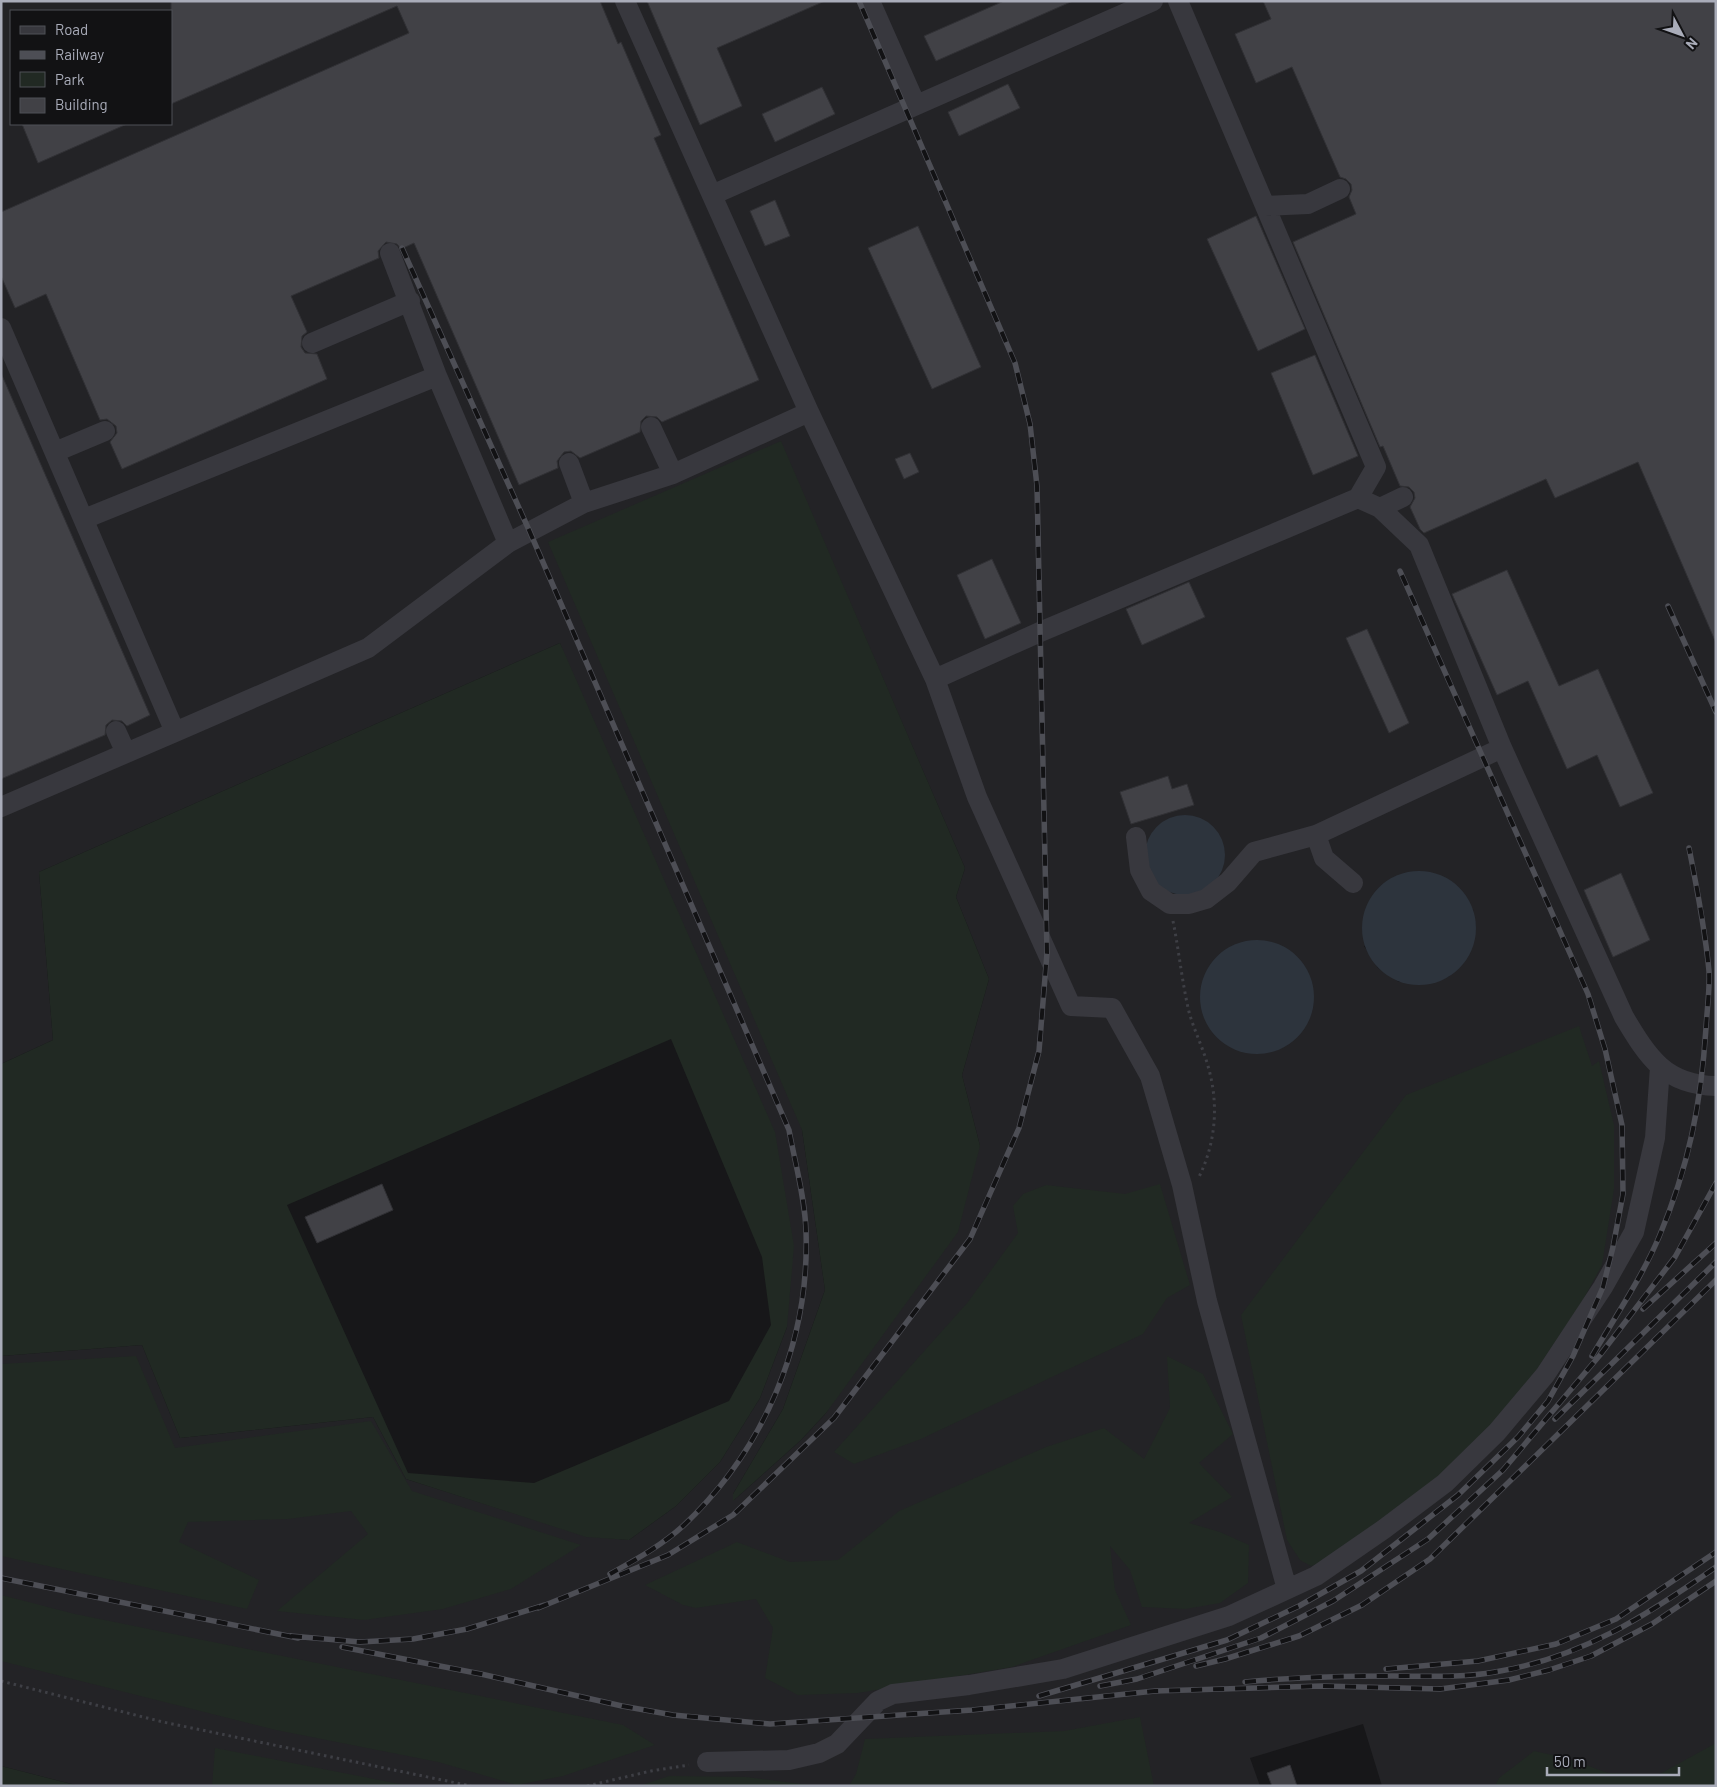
<svg xmlns="http://www.w3.org/2000/svg" width="1717" height="1787" viewBox="0 0 1717 1787" font-family="Barlow,sans-serif">
	<rect width="100%" height="100%" fill="#171719"/>
	<path fill="#232326" fill-rule="evenodd" d="M1,1H1716V1786H1382L1363,1724L1250,1758L1260,1786H79L1,1766V1356L142,1345L180,1438L373,1417L406,1479L586,1536L629,1540L676,1506L720,1462L760,1398L787,1327L560,643L39,872L53,1040L1,1064ZM11,11H171V124H11ZM780,441L965,868L956,897L989,979L962,1075L980,1146L826,1413L801,1440L734,1500L733,1494L783,1409L825,1290L802,1130ZM1473,909L1476,928L1472,947L1463,964L1448,977L1399,982L1378,968L1364,946Z"/>
	<path fill="#212923" fill-rule="evenodd" d="M781,441L965,868L956,897L989,979L962,1075L980,1146L958,1232L826,1413L801,1440L733,1501V1494L783,1409L825,1290L802,1130L548,542Z
		M560,643L775,1132L794,1246L787,1327L760,1398L720,1462L676,1506L629,1540L586,1537L406,1479L373,1417L180,1438L142,1345L1,1356V1064L53,1040L39,872ZM671,1039L762,1257L771,1325L729,1401L534,1483L408,1473L287,1205Z
		M1579,1026L1592,1066L1599,1061L1614,1125V1189L1602,1265L1583,1300L1521,1393L1446,1471L1323,1562L1311,1566L1300,1560L1287,1540L1241,1315L1406,1095Z
		M1160,1184L1190,1285L1167,1298L1143,1334L921,1439L854,1464L834,1452L968,1302L1018,1233L1013,1206L1023,1194L1046,1185L1125,1194Z
		M136,1356L175,1448L371,1421L412,1491L581,1545L511,1589L443,1609L364,1620L277,1611L368,1534L351,1511L288,1519L188,1522L179,1542L259,1580L247,1609L1,1556V1364Z
		M1167,1356L1203,1374L1233,1434L1199,1463L1232,1497L1189,1523L1220,1532L1249,1545L1248,1583L1220,1603L1185,1609L1142,1607L1130,1570L1110,1546L1115,1590L1131,1625L1012,1667L858,1693L798,1695L765,1678L773,1628L756,1599L696,1608L683,1605L645,1585L737,1542L790,1562L838,1560L899,1511L1046,1447L1104,1428L1144,1459L1170,1408Z
		M1,1595L75,1614L623,1725L655,1745L563,1776L517,1785L438,1762L276,1730L1,1661Z
		M1140,1717L1154,1786H849L856,1774L865,1739L1064,1731Z
		M1716,1743V1786H1495L1499,1778L1534,1751L1566,1758L1608,1773L1658,1775Z
		M215,1748L410,1786H212Z
		M1,1766L79,1786H1Z
		M669,1776L746,1777L809,1785L639,1786Z"/>
	<path fill="#2d343d" d="M1145 855a40 40 0 1 1 80 0a40 40 0 1 1-80 0Z
		M1362 928a57 57 0 1 1 114 0a57 57 0 1 1-114 0Z
		M1200 997a57 57 0 1 1 114 0a57 57 0 1 1-114 0Z"/>
	<path fill="#414146" stroke="#313135" d="M171,1H600L618,44L621,42L661,135L654,138L759,380L662,422L657,417L646,416L641,421L640,432L580,458L571,451L564,452L557,461L558,468L519,485L414,243L401,249L397,244L386,242L378,251L379,258L291,296L307,332L302,336L301,347L305,353L317,354L327,379L122,469L110,442L117,433L116,426L107,419L100,420L46,294L15,308L1,276V212L409,33L397,6L171,104Z
		M647,1H825L717,48L742,106L700,125Z
		M1004,1H1073L936,61L924,36Z
		M1263,1H1716V643L1638,462L1555,498L1546,479L1424,533L1420,529L1410,507L1415,498L1414,492L1409,487L1400,486L1383,446L1380,447L1293,242L1356,214L1349,197L1352,190L1351,184L1346,179L1340,177L1292,67L1256,83L1235,34L1271,19Z
		M1008,84L1020,108L959,136L948,112Z
		M822,87L835,114L775,142L762,114Z
		M22,124H127L38,163Z
		M775,200L790,236L765,246L750,211Z
		M1256,216L1305,329L1258,351L1207,239Z
		M918,226L981,367L932,389L868,248Z
		M1315,355L1358,456L1313,475L1271,373Z
		M1,373L150,715L127,726L122,721L112,720L106,725L105,735L1,779Z
		M910,453L919,472L904,479L895,459Z
		M992,559L1021,623L985,639L957,575Z
		M1507,570L1559,686L1598,669L1653,793L1620,807L1597,755L1567,769L1528,681L1497,695L1452,594Z
		M1189,582L1205,617L1142,645L1126,609Z
		M1367,629L1409,723L1389,733L1346,638Z
		M1168,776L1172,789L1187,784L1194,805L1131,824L1120,792Z
		M1621,873L1650,940L1613,957L1584,890Z
		M382,1184L393,1210L317,1243L305,1217Z
		M1290,1765L1297,1786H1272L1267,1773Z"/>
	<g fill="none" stroke-linecap="round" stroke-linejoin="round">
		<path stroke="#3e3f45" stroke-width="3" stroke-dasharray="2.5 4" stroke-linecap="butt" d="M1173,921C1179,951 1182,982 1189,1012C1194,1030 1203,1048 1208,1066C1219,1104 1216,1142 1199,1177
			M1,1681L163,1722L471,1786
			M587,1786L651,1771L689,1765"/>
		<path stroke="#38383e" stroke-width="20" d="M870,1L916,105
			M712,195L1153,1
			M1265,206L1308,204L1340,189
			M1,328L175,732L1,807
			M312,343L410,301
			M437,376L508,543L584,503L673,474L809,412L625,1
			M809,412L935,679L1040,632L1358,498L1376,467L1178,1
			M651,427L673,474
			M55,452L105,431
			M569,463L584,503
			M1358,498L1380,508L1419,545L1502,748L1624,1017C1648,1057 1665,1085 1716,1086
			M1380,508L1403,497
			M84,519L437,376L390,253
			M935,679L977,797L1071,1006L1112,1008L1150,1076L1182,1185L1207,1301L1287,1589
			M116,731L126,753
			M175,732L368,648L508,543
			M1316,835L1324,858L1353,883
			M1136,837L1140,870L1151,891L1170,904H1189L1206,899L1228,882L1254,852L1316,835L1502,748
			M707,1762L789,1760L819,1753L837,1744L878,1701L893,1694L969,1685L1063,1669L1229,1616L1316,1576L1384,1529L1445,1483L1497,1432L1545,1375L1603,1287L1634,1232L1655,1138L1660,1067"/>
		<g stroke="#4d4e55" stroke-width="5.5">
			<path id="rail" d="M402,248L529,530L789,1130C795,1163 805,1198 806,1231C810,1342 764,1450 683,1526C661,1546 635,1560 610,1574
				M1668,606L1716,712
				M1643,1309L1716,1243
				M1592,1356C1615,1317 1641,1279 1659,1237C1689,1166 1701,1104 1706,1028C1707,1009 1710,989 1709,971C1705,929 1697,888 1689,848
				M1555,1419L1716,1262
				M1,1578L298,1638
				M538,1608L668,1555L733,1515L834,1418L970,1239L1019,1128L1039,1051L1047,953L1037,486L1030,424L1015,363L859,1
				M291,1636L360,1642L413,1639L467,1629L545,1605
				M342,1647L481,1674L622,1706L673,1715L770,1724L972,1710L1155,1691L1322,1686L1440,1689L1509,1680L1549,1670L1591,1656L1652,1624L1716,1581
				M1196,1666L1225,1659L1299,1636L1362,1605L1430,1559L1716,1280
				M1386,1669L1478,1661L1556,1644L1616,1619L1716,1552
				M1245,1682C1294,1677 1343,1676 1393,1676C1426,1676 1462,1678 1495,1672C1581,1658 1646,1616 1716,1567
				M1100,1686L1137,1679L1261,1638L1333,1601L1428,1539L1503,1470L1600,1355L1675,1257L1716,1183
				M1039,1696L1227,1640L1299,1606L1361,1571L1458,1495L1518,1437L1548,1401L1573,1356L1603,1287L1613,1247L1623,1194L1622,1125L1605,1049L1588,994L1400,571"/>
		</g>
		<use href="#rail" stroke="#121214" stroke-width="4" stroke-dasharray="11" stroke-linecap="butt"/>
	</g>
	<rect width="1717" height="1787" fill="none" stroke="#a9acb9" stroke-width="5"/>
	<rect x="10" y="10" width="162" height="115" fill="#121214" stroke="#4e5056"/>
	<rect x="20" y="26" width="25" height="8" fill="#38383e" stroke="#4e5056"/>
	<text x="55" y="35" font-size="15" fill="#a9acb9">Road</text>
	<rect x="20" y="51" width="25" height="8" fill="#4d4e55" stroke="#4e5056"/>
	<text x="55" y="60" font-size="15" fill="#a9acb9">Railway</text>
	<rect x="20" y="72" width="25" height="15" fill="#212923" stroke="#4e5056"/>
	<text x="55" y="85" font-size="15" fill="#a9acb9">Park</text>
	<rect x="20" y="98" width="25" height="15" fill="#414146" stroke="#4e5056"/>
	<text x="55" y="110" font-size="15" fill="#a9acb9">Building</text>
	<g transform="translate(1682 35) rotate(131)" stroke="#121214" stroke-width="4" paint-order="stroke">
	<path d="M0-4L9 19L0 12L-9 19Z" fill="#a9acb9"/>
	<text y="-8" font-size="14" font-weight="bold" text-anchor="middle" fill="#a9acb9">N</text>
	</g>
	<path d="M1547 1767v8h132v-8" fill="none" stroke="#a9acb9" stroke-width="2.5"/>
	<text x="1554" y="1767" font-size="15" fill="#a9acb9" stroke="#121214" stroke-width="4" paint-order="stroke">50 m</text>
</svg>
